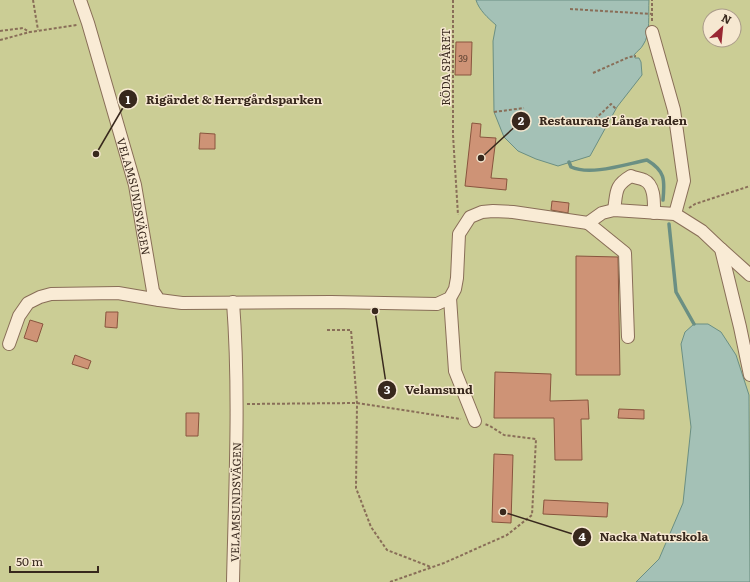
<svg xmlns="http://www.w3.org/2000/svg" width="750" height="582" viewBox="0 0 750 582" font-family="Literata,serif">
	<rect width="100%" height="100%" fill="#efddc1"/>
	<path fill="#cbcd95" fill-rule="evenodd" d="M0,0H750V582H0ZM710,16H734V40H710Z"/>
	<path fill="#a4c1b6" stroke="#6b8f83" d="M476,0H649C648,14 651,34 643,45C641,49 637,51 634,55L635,58H639L641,62L642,75L617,107L590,156L558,166L536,159L518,151L504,137L494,112L493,41L496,25C488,18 479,10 476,0Z
		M694,324H708L721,332L736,355L749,395L750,582H636L659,559L683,503L691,427L681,344L685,332Z"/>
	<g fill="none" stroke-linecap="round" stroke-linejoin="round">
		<path stroke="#6b8f83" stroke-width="3.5" d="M569,162L571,167C591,176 626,164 647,160C665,171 665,179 663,200
			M669,224L676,292L694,324"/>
	</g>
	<path fill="#ce9376" stroke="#89553e" d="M456,42H472L471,75H455Z
		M472,123L481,124L480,137L496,138L491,178L507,179L506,190L465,186Z
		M200,133L215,134V149H199Z
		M552,201L569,203L568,213L551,210Z
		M576,256L618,257L620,375H576Z
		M106,312H118L117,328L105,327Z
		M30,320L43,324L37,342L24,338Z
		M75,355L91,361L88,369L72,364Z
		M495,372L551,374L550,401L588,400L589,419H581L582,460H555L554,418H494Z
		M619,409L644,410V419L618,418Z
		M186,413H199L198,436H186Z
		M494,454L513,455L511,523L492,522Z
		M544,500L608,503L607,517L543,514Z"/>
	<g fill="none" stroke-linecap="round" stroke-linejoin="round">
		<g stroke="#896e58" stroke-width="14">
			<g id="minor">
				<path id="s1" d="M80,0L88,23L135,185L153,291L159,300L182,303L331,302L437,304L450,298L455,289L457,278L459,234L470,217L482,212L493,211L513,212L588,223L602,213L614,210L675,214L702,231L721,249L740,327L750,375"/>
				<path d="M652,32L674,110L684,181L675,214"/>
				<path d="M614,210C617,192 614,186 631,176C635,178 640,178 644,180C655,185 654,202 654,213"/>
				<path d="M588,223L625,253L628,337"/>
				<path d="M721,249L750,275"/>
				<path d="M450,298L455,371L475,421"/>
				<path d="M233,302C240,395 235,489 233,582"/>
				<path d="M9,344L19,316L28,303L40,297L51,294L118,293L159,300"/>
			</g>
		</g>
		<path stroke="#896e58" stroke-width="2" stroke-dasharray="3 2" stroke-linecap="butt" d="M33,0L38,30
			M453,0V135L458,215
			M570,9L652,14
			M652,21V0
			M0,31L23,28L29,32
			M0,40L30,32L77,25
			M593,73L629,57L636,56
			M494,112L524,108
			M588,126L611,104L616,109
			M689,208L695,204L750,186
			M327,330H351L357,403L356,488L371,527L387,550L431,567
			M247,404L357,403L461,419
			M390,582L444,563L507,535L532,515L536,439L504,435L490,426L485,424"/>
		<use href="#minor" stroke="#f9ebd5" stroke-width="12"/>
	</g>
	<g text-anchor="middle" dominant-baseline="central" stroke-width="3" stroke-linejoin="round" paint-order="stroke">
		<g font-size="9" fill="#5e4333">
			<text x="463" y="58">39</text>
		</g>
		<g font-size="11" fill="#38281d" stroke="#f6e8d1">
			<text transform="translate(445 67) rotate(-90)">RÖDA SPÅRET</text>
			<text stroke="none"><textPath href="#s1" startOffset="204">VELAMSUNDSVÄGEN</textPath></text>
			<text transform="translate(235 502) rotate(-89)">VELAMSUNDSVÄGEN</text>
		</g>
	</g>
	<path fill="none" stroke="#38281d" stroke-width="1.5" d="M96 154L128 99M481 158L521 121M375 311L387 390M503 512L582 537"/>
	<g fill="#38281d" stroke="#f6e8d1" stroke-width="1.5">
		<circle cx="96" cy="154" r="4"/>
		<circle cx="481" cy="158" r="4"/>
		<circle cx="375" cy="311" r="4"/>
		<circle cx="503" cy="512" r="4"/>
		<circle cx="128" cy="99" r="10"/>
		<circle cx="521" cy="121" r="10"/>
		<circle cx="387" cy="390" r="10"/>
		<circle cx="582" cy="537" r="10"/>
	</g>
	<g font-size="12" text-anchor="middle" font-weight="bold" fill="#fff">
		<text x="128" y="104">1</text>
		<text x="521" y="125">2</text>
		<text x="387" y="394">3</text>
		<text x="582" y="541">4</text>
	</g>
	<g font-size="12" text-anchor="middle" font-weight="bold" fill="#38281d" stroke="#f6e8d1" stroke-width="3" stroke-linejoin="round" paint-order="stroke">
		<text x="234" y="104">Rigärdet &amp; Herrgårdsparken</text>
		<text x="613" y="125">Restaurang Långa raden</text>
		<text x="439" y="394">Velamsund</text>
		<text x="654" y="541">Nacka Naturskola</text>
	</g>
	<g transform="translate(722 28) rotate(27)"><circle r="19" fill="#f6e8d1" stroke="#aa9b89"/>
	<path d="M0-3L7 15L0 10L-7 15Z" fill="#992732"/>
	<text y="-6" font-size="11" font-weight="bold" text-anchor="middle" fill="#38281d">N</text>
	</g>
	<path d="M10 566v6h88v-6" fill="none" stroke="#38281d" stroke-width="2"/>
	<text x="16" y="566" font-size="12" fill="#38281d" stroke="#f6e8d1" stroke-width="3" paint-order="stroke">50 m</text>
</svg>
